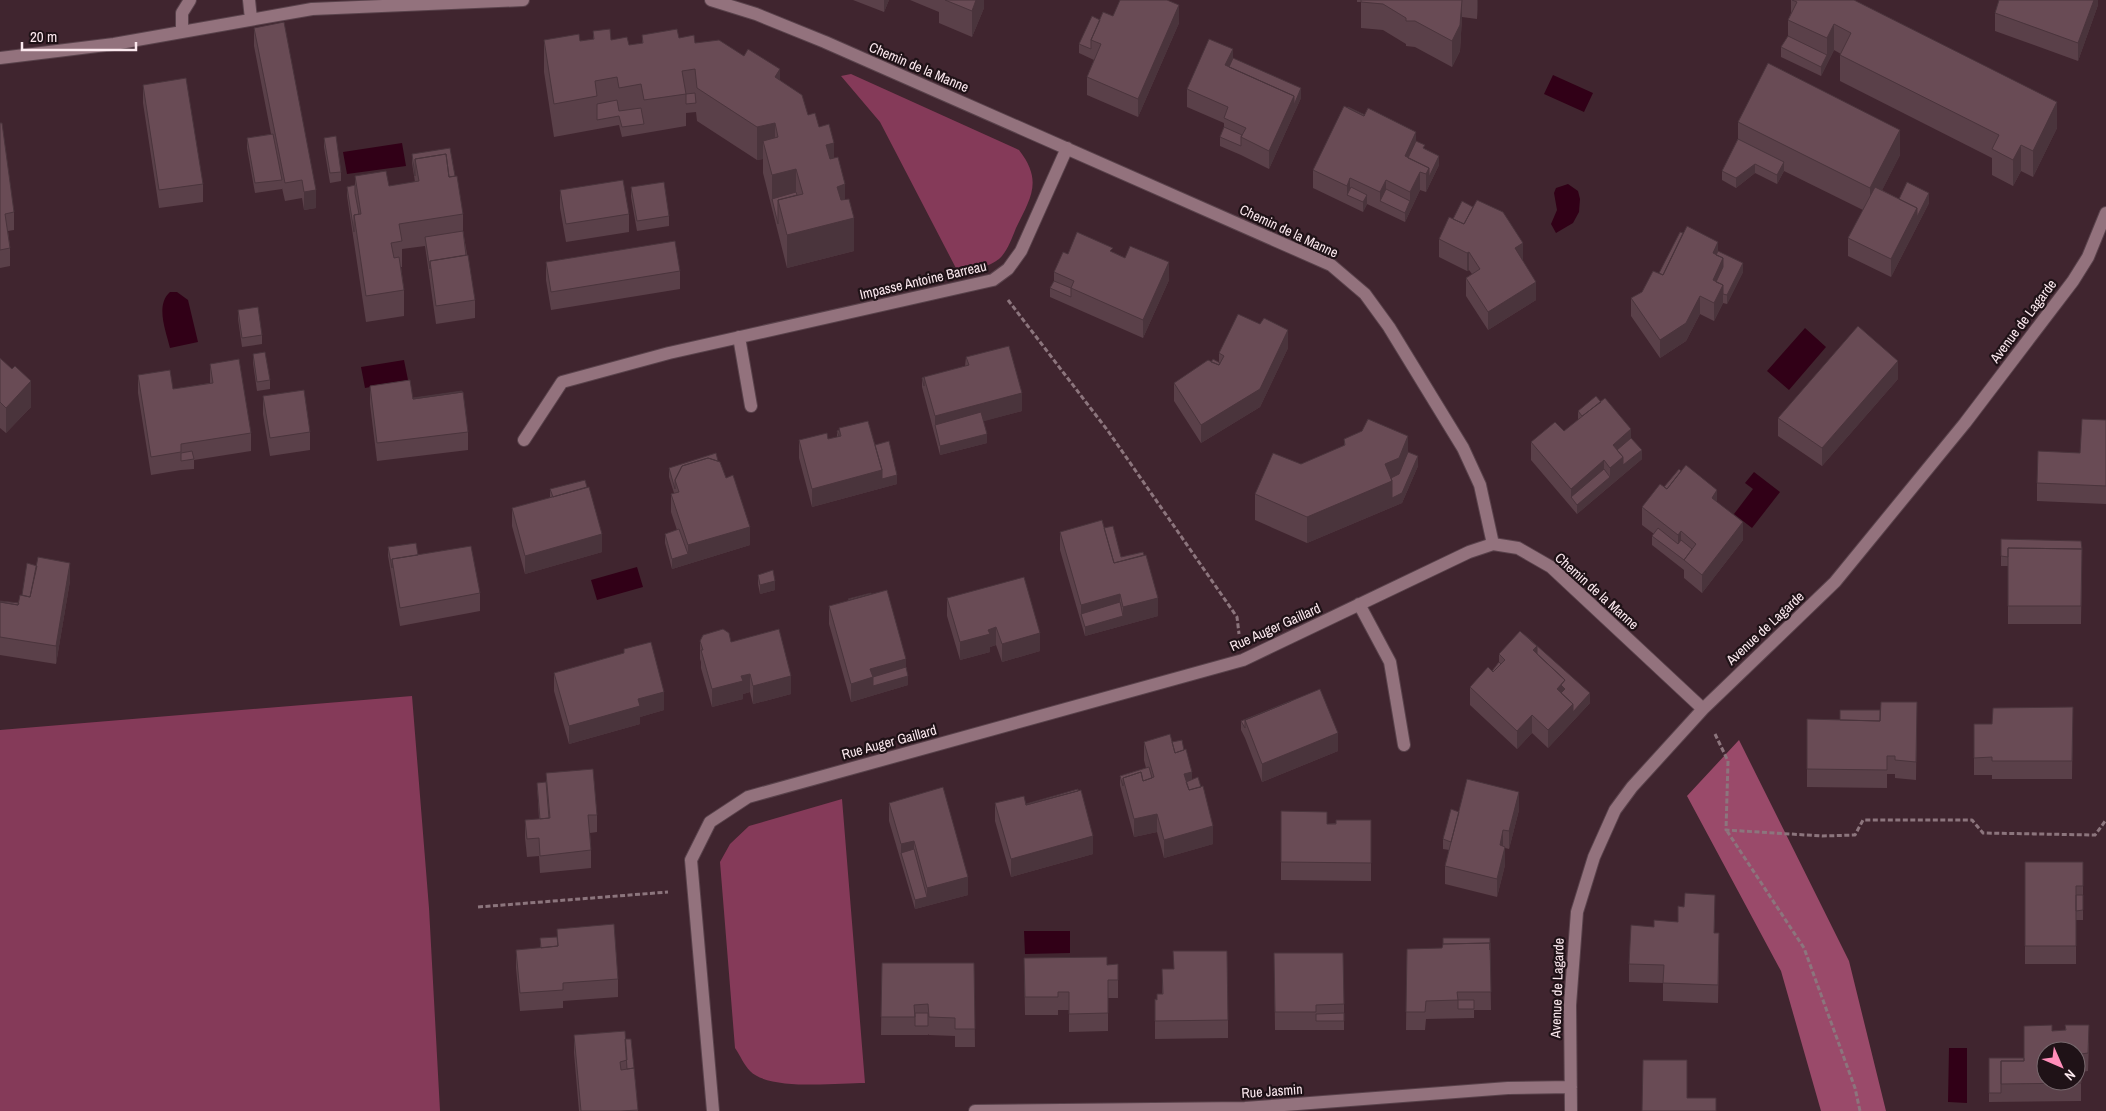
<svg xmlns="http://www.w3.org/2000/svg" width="2106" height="1111" viewBox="0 0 2106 1111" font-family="'Archivo Narrow',sans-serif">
	<rect width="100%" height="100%" fill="#40252f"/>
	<path fill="#853a59" d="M851,74L1019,150C1043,181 1031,197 1016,228C1012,238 1007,252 999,259C989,267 972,270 959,274L880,122L841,76Z
		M412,696L429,908L440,1111H0V730Z
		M842,799L865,1083C838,1083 769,1091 750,1071C744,1065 740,1055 735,1048L720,862L730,844L749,826Z"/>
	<path fill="#9a4a6a" d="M1739,740L1849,961L1886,1111H1821L1781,971L1687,796Z"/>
	<path fill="#310017" d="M1553,75L1593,93L1584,112L1544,94Z
		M402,143L406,166L347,174L343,152Z
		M1568,184L1578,191L1580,199L1579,212L1573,223L1556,233L1551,224L1557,210L1554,193L1556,188Z
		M170,292H177L188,300L198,342L170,348C166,331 155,305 170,292Z
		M1805,328L1826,347L1789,390L1767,371Z
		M404,360L408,380L365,388L361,367Z
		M1754,472L1780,492L1752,528L1734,514L1753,489L1745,483Z
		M637,567L643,587L597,600L591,580Z
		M1024,931H1070V953L1025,954Z
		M1949,1048H1967V1103L1948,1102Z"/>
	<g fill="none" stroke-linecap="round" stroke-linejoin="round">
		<g stroke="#59424b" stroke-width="14">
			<path id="minor" d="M249,0L251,19
				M711,0L756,14L825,42L1331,265L1365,294L1389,327L1463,448L1480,485L1493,544L1518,548L1551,567L1703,709
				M182,32V13L190,0
				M0,58L114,44L312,9L523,0
				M739,337L751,406
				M524,440L562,382L669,353L993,280L1008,269L1021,251L1067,148
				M1359,604L1390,662L1404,745
				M713,1111L691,860L710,822L748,797L1243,660L1469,552L1493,544
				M975,1111L1245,1108L1508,1088L1571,1087
				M1571,1111L1570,1005L1577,912L1594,857L1615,810L1632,787L1703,709L1835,582L1965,423L2073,281L2088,257L2106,213"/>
		</g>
		<path stroke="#8c757d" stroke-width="3" stroke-dasharray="5 2.5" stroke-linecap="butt" d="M1008,300L1108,431L1237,617L1239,634
			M1715,734L1728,761L1726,830L1822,836L1855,835L1863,820H1972L1983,833L2095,835L2106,820
			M1727,831L1804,948L1855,1088L1860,1111
			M478,907L668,892"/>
		<use href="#minor" stroke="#93727d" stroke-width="12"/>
	</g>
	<path fill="#5a4049" d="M853,0H889L884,12Z
		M910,0H984V8L972,37L939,23V12Z
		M1357,0H1478L1477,19L1462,17L1460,51L1452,67L1415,47L1406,46V44L1383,30L1361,28V2H1357Z
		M1791,0H1854L2057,128L2033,177L2021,171L2013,186L1992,175V158L1840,81V55L1841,54L1834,50L1821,76L1781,57V47L1788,36V20L1791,13Z
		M2098,0V5L2078,61L1995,31V13Z
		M1113,16L1179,23L1138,117L1087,95V77L1094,60L1079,53V44L1100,20Z
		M254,28L316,208L304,210L302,198L285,201L282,188V189L255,193L247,148V138L271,134L254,46Z
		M593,31L611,40L629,45L642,43V35L679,38L695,43L780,80L808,115L819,127L834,158L845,199L854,251L787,268L763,173V159L757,160L697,121L696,112L686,113V126L622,137L619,125L554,137L544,72V40L580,41L593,39Z
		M1233,58L1301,98L1269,169L1241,155L1220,146V137L1224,127V123L1187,107V89Z
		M143,85L203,184V202L159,208L143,103Z
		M1738,122L1900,155L1882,190L1899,199L1929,203L1891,277L1848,256V238L1863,210L1784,171L1777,184L1755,173L1736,188L1722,180V171L1738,139Z
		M0,123L14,212V230L8,231L10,248V266L0,268Z
		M324,138L341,172V181L330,183L324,147Z
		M1416,141L1425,149L1439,165L1426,192L1420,190L1405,222L1367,204L1363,212L1313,188V170Z
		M412,154L455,176L463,214V231L475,300V318L436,324L425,246L402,249V267H401L404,290V316L366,322L347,196V187L355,185V176L389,186L415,182L412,163Z
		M631,187L669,216V226L637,231L631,197Z
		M560,190L629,214V232L566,242L560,208Z
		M1439,239L1523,261L1536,300L1488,330L1466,296V278L1472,274L1469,270L1467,271L1439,257Z
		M1718,251L1743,272L1727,304L1723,303L1714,321L1700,314L1686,341L1660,358L1631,316V298L1642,292L1659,273Z
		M1113,252L1169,280L1143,338L1050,297V288L1054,281V272L1068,254Z
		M546,262L680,271V289L551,310L546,280Z
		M238,310L262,335V344L242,347L238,319Z
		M1288,348L1260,407L1201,443L1174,401V383L1211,362H1219V353Z
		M253,354L270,380V389L257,391L253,363Z
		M966,357L1022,411L983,421L987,443L940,455L922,387V378L965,366Z
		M0,358L31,407L6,433L0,428Z
		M210,364L251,433V451L194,460V469L181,470L151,475L138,393V375L173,389L210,383Z
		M1898,379L1822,466L1778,436V418Z
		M370,386L413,398L462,392L468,432V450L377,461L370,404Z
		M263,396L310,432V450L270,456L263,414Z
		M1578,411L1631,438L1642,459L1577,514L1531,460V442L1564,431L1578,420Z
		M2106,420V504L2037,501V483L2080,453Z
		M837,431L875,445L897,484L812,507L799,458V440L828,439L837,437Z
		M1344,439L1408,453L1418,466L1402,503L1307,543L1255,520V494L1301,464L1344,446Z
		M718,461L750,545L672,569L665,543V534L677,530L671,512V494L674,493L669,477V468Z
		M1664,487L1717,503L1743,540L1702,593L1684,578V570L1652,545V536L1654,534L1642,525V507Z
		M550,489L602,552L525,574L512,526V508L550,498Z
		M1104,528L1158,616L1085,636L1060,550V532Z
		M2001,539L2082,558L2081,624H2008V566H2001Z
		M388,547L418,555L480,593V611L400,626L388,556Z
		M758,575L775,590L760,594L758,584Z
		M70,581L56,664L0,655V601L19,603L22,595Z
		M947,598L1040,651L1002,662L996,645L990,647V652L960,660L947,616Z
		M829,606L906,667L908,685L851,702L829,624Z
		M700,641L731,642L791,694L753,704L750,692L743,694V699L712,707L701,668V662L700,659Z
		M624,649L664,710L640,717V724L569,744L554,691V673L624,653Z
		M1499,654L1590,703L1548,748L1532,733L1517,749L1470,705V687L1492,671L1499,662Z
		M1291,701L1338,751L1262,782L1245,738L1241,730V721Z
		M1917,702L1916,780L1895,778V774H1887V788L1807,787V719L1840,720Z
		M2073,707L2072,779H1992V775H1974V724H1992Z
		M1144,742H1172L1192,779L1213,844L1164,858L1157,832L1134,837L1120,785V776L1146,768L1144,760Z
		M546,773L597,815V832L590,833L591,850V868L540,873L539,856L527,857L525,838V820L539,819L537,783L546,782Z
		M889,803L968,895L915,909L889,821Z
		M995,803L1026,804L1093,854L1011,877L995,821Z
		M1519,810L1509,849L1505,848V865L1497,897L1445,884V866L1449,850L1443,849V839L1459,812Z
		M1281,811L1327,824L1371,820V881L1281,880Z
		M2025,862H2083V920H2076V905V964H2025Z
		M1715,913L1714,933L1719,951L1718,1003L1663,1001V983L1629,982V964L1654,927L1678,922Z
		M557,929L618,979V997L563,1001V1008L520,1011L516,968V950L540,948V938L557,937Z
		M1407,949L1490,956L1491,1010H1474V1018L1426,1019L1425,1030H1406Z
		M1274,953L1344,1004V1030H1275Z
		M1024,958L1107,965L1118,964V998H1108V1031L1069,1032V1010H1058V1015H1025Z
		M882,963H974L975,1047H955V1036L929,1035L928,1034V1035H881Z
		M1162,969L1228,1020V1038L1155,1039V999L1157,1000L1162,994Z
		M2065,1025L2089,1043L2088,1071L2081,1072V1101L1989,1102V1058H2024L2052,1031L2065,1030Z
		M574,1035L625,1039L634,1068L638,1111H579L574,1053Z"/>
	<path fill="#4a343c" d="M884,0H889L884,12Z
		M976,0H984V8L972,37V11Z
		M1462,0V17L1460,51L1452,67V41Z
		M1477,0H1478L1477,19Z
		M2094,0H2098V5L2078,61V43Z
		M1179,5V23L1138,117V99Z
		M1834,24V50L1821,76V67L1827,55V38Z
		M1233,49V67L1229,76L1225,65Z
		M780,69V102L775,77Z
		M1301,88V98L1269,169V151L1294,96Z
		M2057,102V128L2033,177V151Z
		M775,123V156L763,141V159L757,160V127Z
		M1900,130V155L1870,214V188Z
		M1416,132V150L1405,165V156Z
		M834,143V176L826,145Z
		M2021,145V171L2013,186V160Z
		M1439,156V165L1426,192V174L1429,168Z
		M1784,162V171L1777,184V175Z
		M1755,164V173L1736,188V178Z
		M796,169V201L778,200L772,199V175Z
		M1420,172V190L1405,222V213L1410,201V192Z
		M1350,178V196L1347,195V204V186Z
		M1386,180V198L1380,201V192Z
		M845,184V217L837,187Z
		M316,190V208L304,210V192Z
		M1929,193V203L1891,277V259L1917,208Z
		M1367,195V204L1363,212V202Z
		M854,218V251L787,268V235Z
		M1718,242V260L1713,253Z
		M1523,243V261L1515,248Z
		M1469,252V270L1467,271V253Z
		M1723,258V276L1713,289V280Z
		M1169,262V280L1143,338V320Z
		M1743,263V272L1727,304V295Z
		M1536,282V300L1488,330V312Z
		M1723,285V303L1714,321V303Z
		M1700,296V314L1686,341L1660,358V340Z
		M1288,330V348L1260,407L1201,443V425Z
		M1898,361V379L1822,466V448Z
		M31,381V407L6,433V408Z
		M1022,393V411L937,434L935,425V434V416Z
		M1631,429V447L1613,453V445Z
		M987,434V443L940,455V446Z
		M1408,436V462L1418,456V466L1402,503L1307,543V517L1385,464Z
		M1642,450V459L1623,475V465Z
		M1623,457V475L1577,514V505L1610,477V468Z
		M1604,460V478L1571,497V507V489Z
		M882,470L897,475V484L812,507V489Z
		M1717,490V508L1712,498Z
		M1743,522V540L1702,593V575Z
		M750,527V545L672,569V559L688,554V545Z
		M1681,531V549L1678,553V535Z
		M602,534V552L525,574V556Z
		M70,563V581L56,664V646Z
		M775,581V590L760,594V585Z
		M1120,594V612L1081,614V623V605Z
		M1158,598V616L1085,636V627L1123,616V607Z
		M996,627V645L990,647V652L960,660V642Z
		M1040,633V651L1002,662V644Z
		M1537,646V662L1533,650Z
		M906,659V677L908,676V685L851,702V684L870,669Z
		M750,674V692L743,694V699L712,707V689L741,676Z
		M791,676V694L753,704V686Z
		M1565,680V698L1557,689Z
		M664,692V710L640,717V724L569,744V726L638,699Z
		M1590,693V703L1548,748V730L1573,704Z
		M1532,715V733L1517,749V731Z
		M1338,733V751L1262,782V764Z
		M1192,772V790L1184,783V774Z
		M1519,792V810L1509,849V831Z
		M1157,814V832L1134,837V819Z
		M1213,826V844L1164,858V840Z
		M1503,830V848L1500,845Z
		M1093,836V854L1011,877V859Z
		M914,841V859L901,853V844Z
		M1505,847V865L1497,897V879Z
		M968,877V895L915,909V900L927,897V888Z"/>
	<path fill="#694b55" stroke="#4a343c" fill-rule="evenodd" d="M945,0H976L972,11Z
		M1120,0H1167L1179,5L1138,99L1087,77L1101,44L1091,40L1103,12L1113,16Z
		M1361,0H1462L1460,25L1452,41L1415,21H1406V18L1383,4L1361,2Z
		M1792,0H1854L2057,102L2033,151L2021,145L2013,160L1992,149L1999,135L1840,55L1851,33L1834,24L1827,38L1788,20L1797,2Z
		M1999,0H2094L2078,43L1995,13Z
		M1092,16L1100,20L1091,40V49L1079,44Z
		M284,22L316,190L304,192L302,180L285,183L254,28Z
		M610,29L611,40L627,37L629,45L643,43L642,35L677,29L679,38L694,35L695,43L719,40L744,56L748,49L780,69L775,77L802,95L808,115L815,113L819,127L829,124L834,143L826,145L830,159L838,157L845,184L837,187L841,200L849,199L854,218L787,235L778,200L803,194L796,169L772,175L763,141L778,137L775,123L757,127L697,88L695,69L682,71L686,94L644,100L641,84L619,88L617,77L595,81L597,96L554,104L544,40L579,34L580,41L594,39L593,31Z
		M1788,36L1827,55L1821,67L1781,47Z
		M1209,39L1233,49L1225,65L1294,96L1269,151L1241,137L1246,128L1224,118L1228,107L1187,89Z
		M1233,58L1301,88L1294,105V96L1229,67Z
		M1768,63L1900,130L1870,188L1738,122Z
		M186,78L203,184L159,190L143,85Z
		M695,93L696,103L686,104V94Z
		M617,100L619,111L641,108L644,124L622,127L619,116L597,120V104Z
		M1344,106L1364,116L1368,108L1416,132L1405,156L1429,168L1426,174L1420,172L1410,192L1386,180L1380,192L1350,178L1347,186L1313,170Z
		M1348,107L1365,115L1364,116L1348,108Z
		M0,123H2L14,212L5,214L10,248L0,250Z
		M1224,127L1242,135L1241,137V146L1220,137Z
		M273,134L282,180L255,183L247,138Z
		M336,136L341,172L330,173L324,138Z
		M1738,139L1784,162L1777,175L1755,164L1736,178L1722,171Z
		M1416,141L1425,145L1423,148L1439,156L1429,177V168L1408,158Z
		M450,148L455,176L449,177L446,154L415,159V176L412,154Z
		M446,154L449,177L457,176L463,214L399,224L402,241L391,243L394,258L399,257L404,290L366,296L354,215L361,214L355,176L386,171L389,186L419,181L415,159Z
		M623,180L629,214L566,224L560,190Z
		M664,182L669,216L637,221L631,187Z
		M1907,182L1929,193L1917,217V208L1899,199Z
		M355,185V193L359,214L354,215V232L347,187Z
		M1351,187L1367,195L1363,202L1347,195Z
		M1875,187L1917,208L1891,259L1848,238Z
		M1386,189L1410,201L1405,213L1380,201Z
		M796,192L797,195L778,200V224L772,199Z
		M1477,200L1503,212L1523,243L1515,248L1536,282L1488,312L1466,278L1480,269L1469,252L1467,253L1439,239L1449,217L1464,224Z
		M1462,201L1473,207L1464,224L1453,219Z
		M1687,226L1718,242L1713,253L1723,258L1713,280L1723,285L1714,303L1700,296L1686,323L1660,340L1631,298L1642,292L1653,271L1663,275Z
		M463,231L466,255L430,261V269L425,237Z
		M1077,232L1113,248L1110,251L1125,258L1130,246L1169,262L1143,320L1071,288L1074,281L1054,272L1063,252L1068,254Z
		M1680,232L1683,233L1663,275L1659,273Z
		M675,241L680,271L551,292L546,262Z
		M1718,251L1743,263L1727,295L1723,294V285L1716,282L1723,267V258L1716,255Z
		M468,255L475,300L436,306L430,261Z
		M1054,281L1071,288V297L1050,288Z
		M258,307L262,335L242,338L238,310Z
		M1238,314L1260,324L1264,318L1288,330L1260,389L1201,425L1174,383L1208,360L1219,365L1224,356L1219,353Z
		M1858,326L1898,361L1822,448L1778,418Z
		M1009,346L1022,393L935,416L924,377L969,365L966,357Z
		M265,352L270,380L257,382L253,354Z
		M0,358L12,369L15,366L31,381L6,408L0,402Z
		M239,359L251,433L181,444V452L151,457L138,375L170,370L173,389L213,383L210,364Z
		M1213,359L1220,363L1219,365L1211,362Z
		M924,377V386L922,378Z
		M410,380L413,399L463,392L468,432L377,443L370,386Z
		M304,390L310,432L270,438L263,396Z
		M462,391V392L413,399V398Z
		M1596,396L1601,402L1582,416L1578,411Z
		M1605,398L1631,429L1613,445L1623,457L1610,468L1604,460L1571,489L1531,442L1555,422L1564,431Z
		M981,412L987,434L940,446L935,425Z
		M1368,419L1408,436L1399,458L1385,464L1392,481L1307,517L1255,494L1273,453L1301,464L1345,445L1344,439L1362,431Z
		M2082,419L2106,420V486L2037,483L2038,451L2080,453Z
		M868,421L882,470L812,489L799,440L827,433L828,439L841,436L839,428Z
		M839,430V436L837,431Z
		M1631,438L1642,450L1623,465V457L1617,450Z
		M889,441L897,475L882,479V470L875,445Z
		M192,451L194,459L181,461V453Z
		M1408,452L1418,456L1402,493L1392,498V481L1391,478L1399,474Z
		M716,453L718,461L708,458L682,466L675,480V489L669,468Z
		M708,458L720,462L726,478L733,475L750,527L688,545L671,494L679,492L675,480L682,466Z
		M1686,465L1717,490L1712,498L1743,522L1702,575L1684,560L1696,544L1681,531L1678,535L1642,507L1660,484L1667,489Z
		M1604,469L1610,477L1577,505L1571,497Z
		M1679,469L1681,471L1667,489L1664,487Z
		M585,480L587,487L553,497L550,489Z
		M589,487L602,534L525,556L512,508Z
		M1102,520L1114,563L1146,555L1158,598L1123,607L1120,594L1081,605L1060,532Z
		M1113,526L1121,557L1143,552L1144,555L1114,563L1104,528Z
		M1658,528L1678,544L1681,540L1692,549L1684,560L1652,536Z
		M679,529L688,554L672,559L665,534Z
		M2001,539L2081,541L2082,549L2008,548V557L2001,556Z
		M416,543L418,555L392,559V568L388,547Z
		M471,546L480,593L400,608L392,559Z
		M2008,548L2082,549L2081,606H2008Z
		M38,557L70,563L56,646L0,637V602L18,605L20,595L30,597Z
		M27,563L37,566L30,597L22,595Z
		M773,570L775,581L760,585L758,575Z
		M1024,577L1040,633L1002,644L996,627L988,630L990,634L960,642L947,598Z
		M887,590L906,659L870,669L873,677L851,684L829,606Z
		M871,593V594L849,600L848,599Z
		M0,601L19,603L18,605L0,602Z
		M1120,602L1123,616L1085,627L1081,614Z
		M723,629L729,633L731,642L779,629L791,676L753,686L750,674L741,676L743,681L712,689L701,650H703L700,641L703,635Z
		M1520,631L1537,646L1533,650L1565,680L1557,689L1573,704L1548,730L1532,715L1517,731L1470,687L1488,667L1493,672L1505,660L1499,654Z
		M1525,635L1590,693L1573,712V704L1561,693L1565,689L1561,685L1565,680L1537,654V646Z
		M651,642L664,692L638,699L640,706L569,726L554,673L624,653V649Z
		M1499,662L1501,664L1493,672L1492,671Z
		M906,667L908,676L873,686V677Z
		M1320,689L1338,733L1262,764L1245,720Z
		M1291,701L1245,720V728L1241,721Z
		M1881,702H1917L1916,762L1895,760V756H1887V770L1807,769V719L1880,721Z
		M2073,707L2072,761H1992V757L1974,758V724H1992L1993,708Z
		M1840,710H1880V721L1840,720Z
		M1170,734L1175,753L1186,749L1192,772L1184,774L1189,790L1203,786L1213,826L1164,840L1157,814L1134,819L1123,778L1141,772L1143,781L1154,777L1144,742Z
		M1182,740L1184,750L1175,753L1172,742Z
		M1149,767L1152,778L1143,781L1141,772L1123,778V786L1120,776Z
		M593,769L597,815H588L591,850L540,856L539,838L527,839L525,820L550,818L546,773Z
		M1198,777L1201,787L1189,790L1186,782Z
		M1467,779L1519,792L1509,831L1503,830L1500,845L1505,847L1497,879L1445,866Z
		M546,782L549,818L540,819L537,783Z
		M943,787L968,877L927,888L914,841L901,844L889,803Z
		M1078,789V791L1026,805V804Z
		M1081,790L1093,836L1011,859L995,803L1024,796L1026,805Z
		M1451,809L1459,812L1451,842L1443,839Z
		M1281,811L1327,812V824H1336V820H1371V863L1281,862Z
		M914,849L927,897L915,900L901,853Z
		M2025,862H2083V886H2076V946H2025Z
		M1685,893L1715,895L1714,933H1719L1718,985L1663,983L1664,965L1629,964L1631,925L1654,927V920L1678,922V906L1684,907Z
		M2076,895H2083V910L2076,911Z
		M614,924L618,979L563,983V990L520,993L516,950L558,946L557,929Z
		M557,937L558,946L541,948L540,938Z
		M1443,938H1490V950V943L1443,944Z
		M1490,943L1491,992H1457L1458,1000L1426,1001L1425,1012H1406L1407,949L1442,948L1443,944Z
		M1173,951H1227L1228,1020L1155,1021V999L1157,1000V994H1163L1162,969H1174Z
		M1274,953H1343L1344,1004L1316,1005V1012H1275Z
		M1107,957V965L1118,964V980H1108V1013L1069,1014V992H1058V997H1025L1024,958Z
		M882,963H974L975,1029H955V1018L929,1017L928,1004L914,1005L915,1017H881Z
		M1458,1000H1474V1009H1458Z
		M915,1013H928V1026H915Z
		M1344,1013V1021H1316V1014Z
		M2052,1025V1031L2066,1030L2065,1025H2089L2088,1053L2081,1054V1083L2001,1084V1061H2024V1026ZM2046,1051H2076V1081H2046Z
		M625,1031L627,1060L620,1062L621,1070L634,1068L638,1110L621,1111H581L574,1035Z
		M625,1039H631L634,1068L627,1069Z
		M1989,1058H2024V1061H2001V1093H1989Z
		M1643,1060H1687V1098H1716V1111H1642Z"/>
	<g text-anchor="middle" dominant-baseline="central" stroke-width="4.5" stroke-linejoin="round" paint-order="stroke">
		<g font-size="14" fill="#fbe8ee" stroke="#1f1217">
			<text transform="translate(919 67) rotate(23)">Chemin de la Manne</text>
			<text transform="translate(1289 231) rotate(25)">Chemin de la Manne</text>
			<text transform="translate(923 280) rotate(-13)">Impasse Antoine Barreau</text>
			<text transform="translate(2023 321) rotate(-53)">Avenue de Lagarde</text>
			<text transform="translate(1597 591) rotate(42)">Chemin de la Manne</text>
			<text transform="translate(1275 627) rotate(-24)">Rue Auger Gaillard</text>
			<text transform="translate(1765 628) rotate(-43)">Avenue de Lagarde</text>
			<text transform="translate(889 742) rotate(-15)">Rue Auger Gaillard</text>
			<text transform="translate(1557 988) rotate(-88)">Avenue de Lagarde</text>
			<text transform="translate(1272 1091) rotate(-4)">Rue Jasmin</text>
		</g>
	</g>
	<g transform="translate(2061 1066) rotate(135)"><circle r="24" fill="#1f1217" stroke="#77686d"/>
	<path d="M0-4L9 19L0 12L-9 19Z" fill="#ff8eba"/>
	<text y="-8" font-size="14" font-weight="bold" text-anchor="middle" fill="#fbe8ee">N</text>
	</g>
	<path d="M22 42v8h114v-8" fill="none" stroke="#fbe8ee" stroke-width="2.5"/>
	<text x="30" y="42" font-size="15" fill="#fbe8ee" stroke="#1f1217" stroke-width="4" paint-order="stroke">20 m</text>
</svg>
